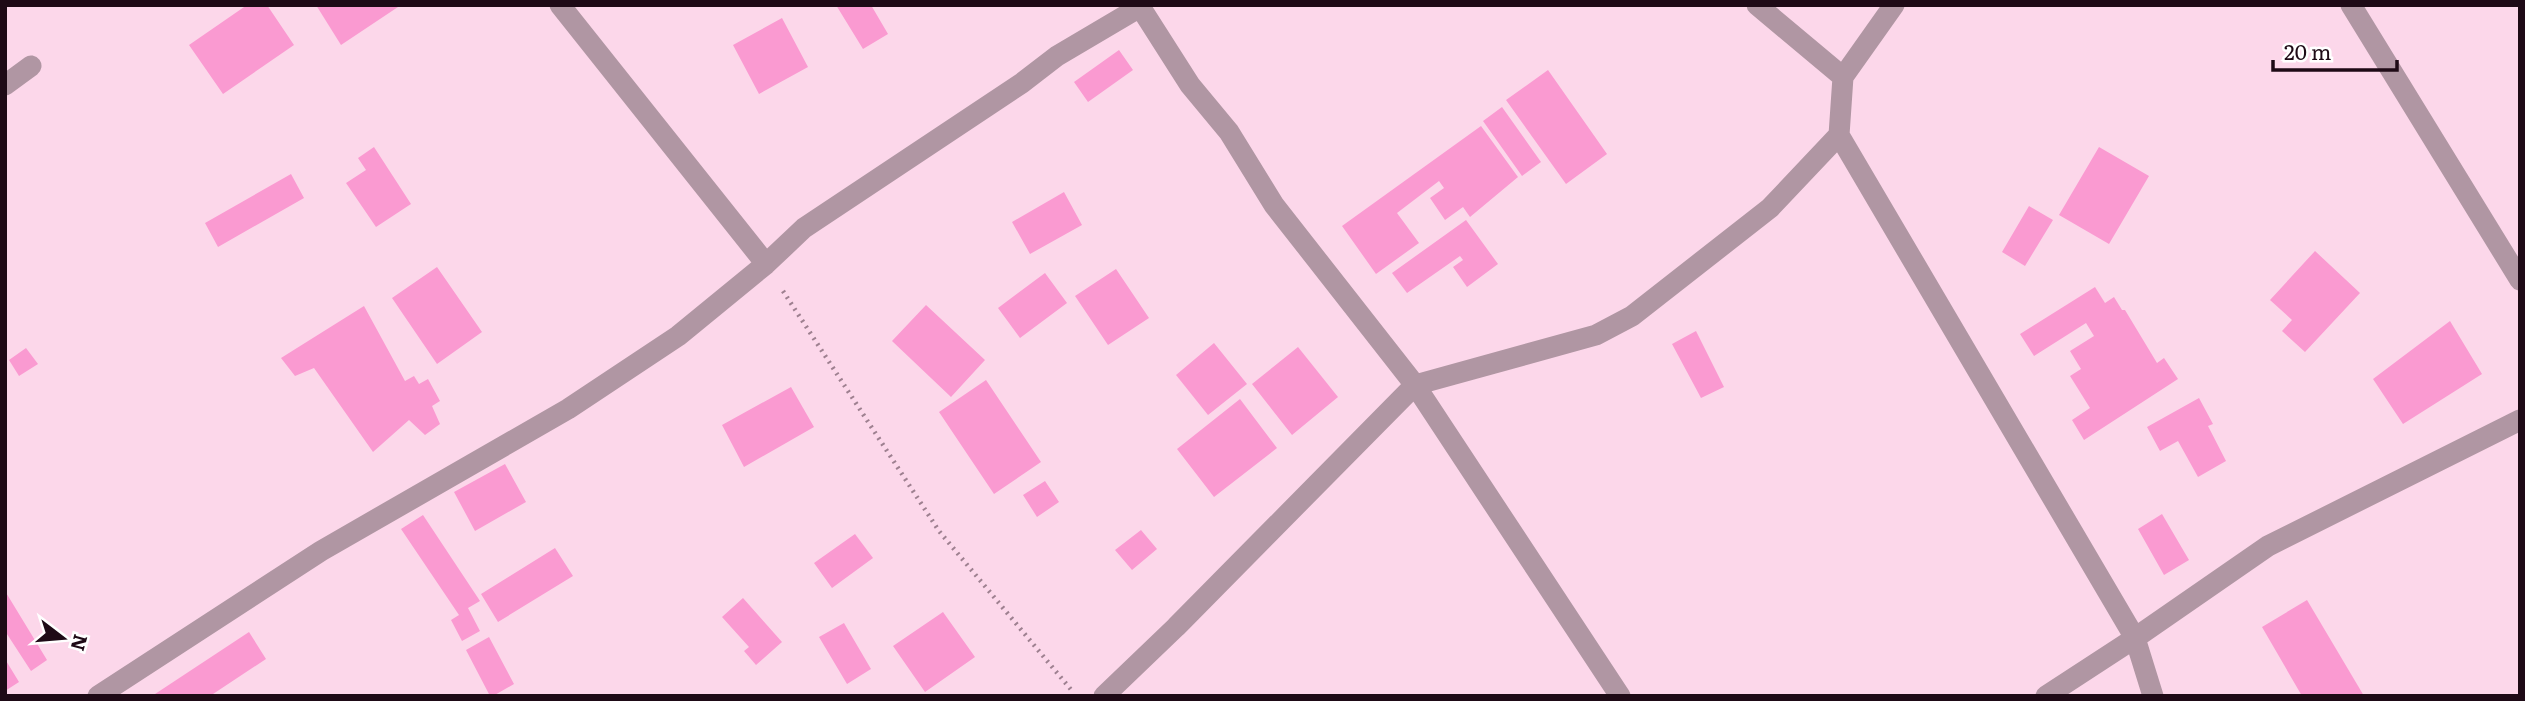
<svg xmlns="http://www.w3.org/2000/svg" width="2525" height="701" viewBox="0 0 2525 701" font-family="Literata,serif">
	<rect width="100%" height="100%" fill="#fcd7ea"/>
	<path fill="#fa9ad1" d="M247,5H267L294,45L223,94L189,45Z
		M316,5H401L341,45Z
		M836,5H871L888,34L863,49Z
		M782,18L808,67L759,94L733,45Z
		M1119,50L1133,70L1088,102L1074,82Z
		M1548,70L1607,154L1566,184L1506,100Z
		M1502,107L1541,162L1522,176L1483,121Z
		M1481,126L1518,177L1470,217L1463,207L1445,220L1430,198L1444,188L1439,181L1397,213L1419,243L1376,274L1342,226Z
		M374,147L411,204L376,227L346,183L366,170L358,158Z
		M2099,147L2149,176L2109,244L2059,215Z
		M291,174L304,198L218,247L205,223Z
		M1064,192L1082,225L1030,254L1012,222Z
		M2029,206L2053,220L2025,266L2002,252Z
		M1466,220L1498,264L1467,287L1453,267L1463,260L1460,256L1407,293L1392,273Z
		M2315,251L2360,293L2305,352L2282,331L2292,320L2270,300Z
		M437,267L482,332L437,364L392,298Z
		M1116,269L1149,318L1108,345L1075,296Z
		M1045,273L1067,303L1020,338L998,308Z
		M2095,287L2105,303L2114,297L2122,310H2125L2157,363L2164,358L2178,379L2084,440L2072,420L2090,408L2070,376L2081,369L2070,351L2094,336L2086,323L2034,356L2020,334Z
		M926,305L985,360L951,397L892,341Z
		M364,306L405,381L414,376L419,384L428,379L440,401L432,406L440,424L425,435L409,420L373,452L314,368L295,376L281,358Z
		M2450,321L2482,374L2403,424L2373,379Z
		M1696,331L1724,387L1701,398L1672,344Z
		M1214,343L1247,384L1208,415L1176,375Z
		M1298,347L1338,397L1292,435L1252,384Z
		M26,348L38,364L19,376L9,360Z
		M986,380L1041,462L994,494L939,412Z
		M791,387L814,427L744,467L722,425Z
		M2199,398L2213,424L2208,426L2226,461L2198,477L2178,441L2160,451L2147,427Z
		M1240,399L1277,448L1214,497L1177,449Z
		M505,464L526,502L475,531L454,492Z
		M1045,481L1059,502L1037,517L1023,495Z
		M2162,514L2189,560L2164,575L2138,529Z
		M423,515L480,601L468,608L480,631L462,641L451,620L459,615L401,529Z
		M1141,530L1157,549L1132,570L1115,550Z
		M855,534L873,558L832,588L814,563Z
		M555,548L573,576L498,622L481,594Z
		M5,591L47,660L31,671L5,631Z
		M743,598L782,642L756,665L744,651L749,647L722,617Z
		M2307,600L2364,696H2302L2262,627Z
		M943,612L975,657L925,692L893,646Z
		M844,623L871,669L847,684L819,637Z
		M249,632L266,659L210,696H152Z
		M489,637L514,684L493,696H490L466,650Z
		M5,659L19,682L5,691Z"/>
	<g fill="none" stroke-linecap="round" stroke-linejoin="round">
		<path stroke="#9e8090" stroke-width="4.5" stroke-dasharray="2 5" stroke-linecap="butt" d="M783,291L939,531L1073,692"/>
		<path stroke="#b096a3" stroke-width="21" d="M560,5L766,264
			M1139,5L1190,85L1229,132L1274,205L1415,385L1620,696
			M1757,5L1843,77
			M2351,5L2520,280
			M5,85L31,66
			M1839,135L2135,638L2153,696
			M98,696L321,551L568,409L678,336L766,264L804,228L1022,83L1057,56L1140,7
			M1104,696L1176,627L1415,385L1596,335L1632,316L1770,208L1839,135L1843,77L1894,5
			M2046,696L2135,638L2268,546L2520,420"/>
	</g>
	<rect width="2525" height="701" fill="none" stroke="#1e0a16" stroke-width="14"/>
	<g transform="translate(63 638) rotate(106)" stroke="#ffffff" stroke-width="5" paint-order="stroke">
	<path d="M0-5L12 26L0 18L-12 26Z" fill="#1e0a16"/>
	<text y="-10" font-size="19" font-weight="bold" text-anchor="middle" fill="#1e0a16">N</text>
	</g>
	<path d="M2273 60v10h124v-10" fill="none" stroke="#1e0a16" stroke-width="3.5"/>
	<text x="2284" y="60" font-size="21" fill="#1e0a16" stroke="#ffffff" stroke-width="5" paint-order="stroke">20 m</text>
</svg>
